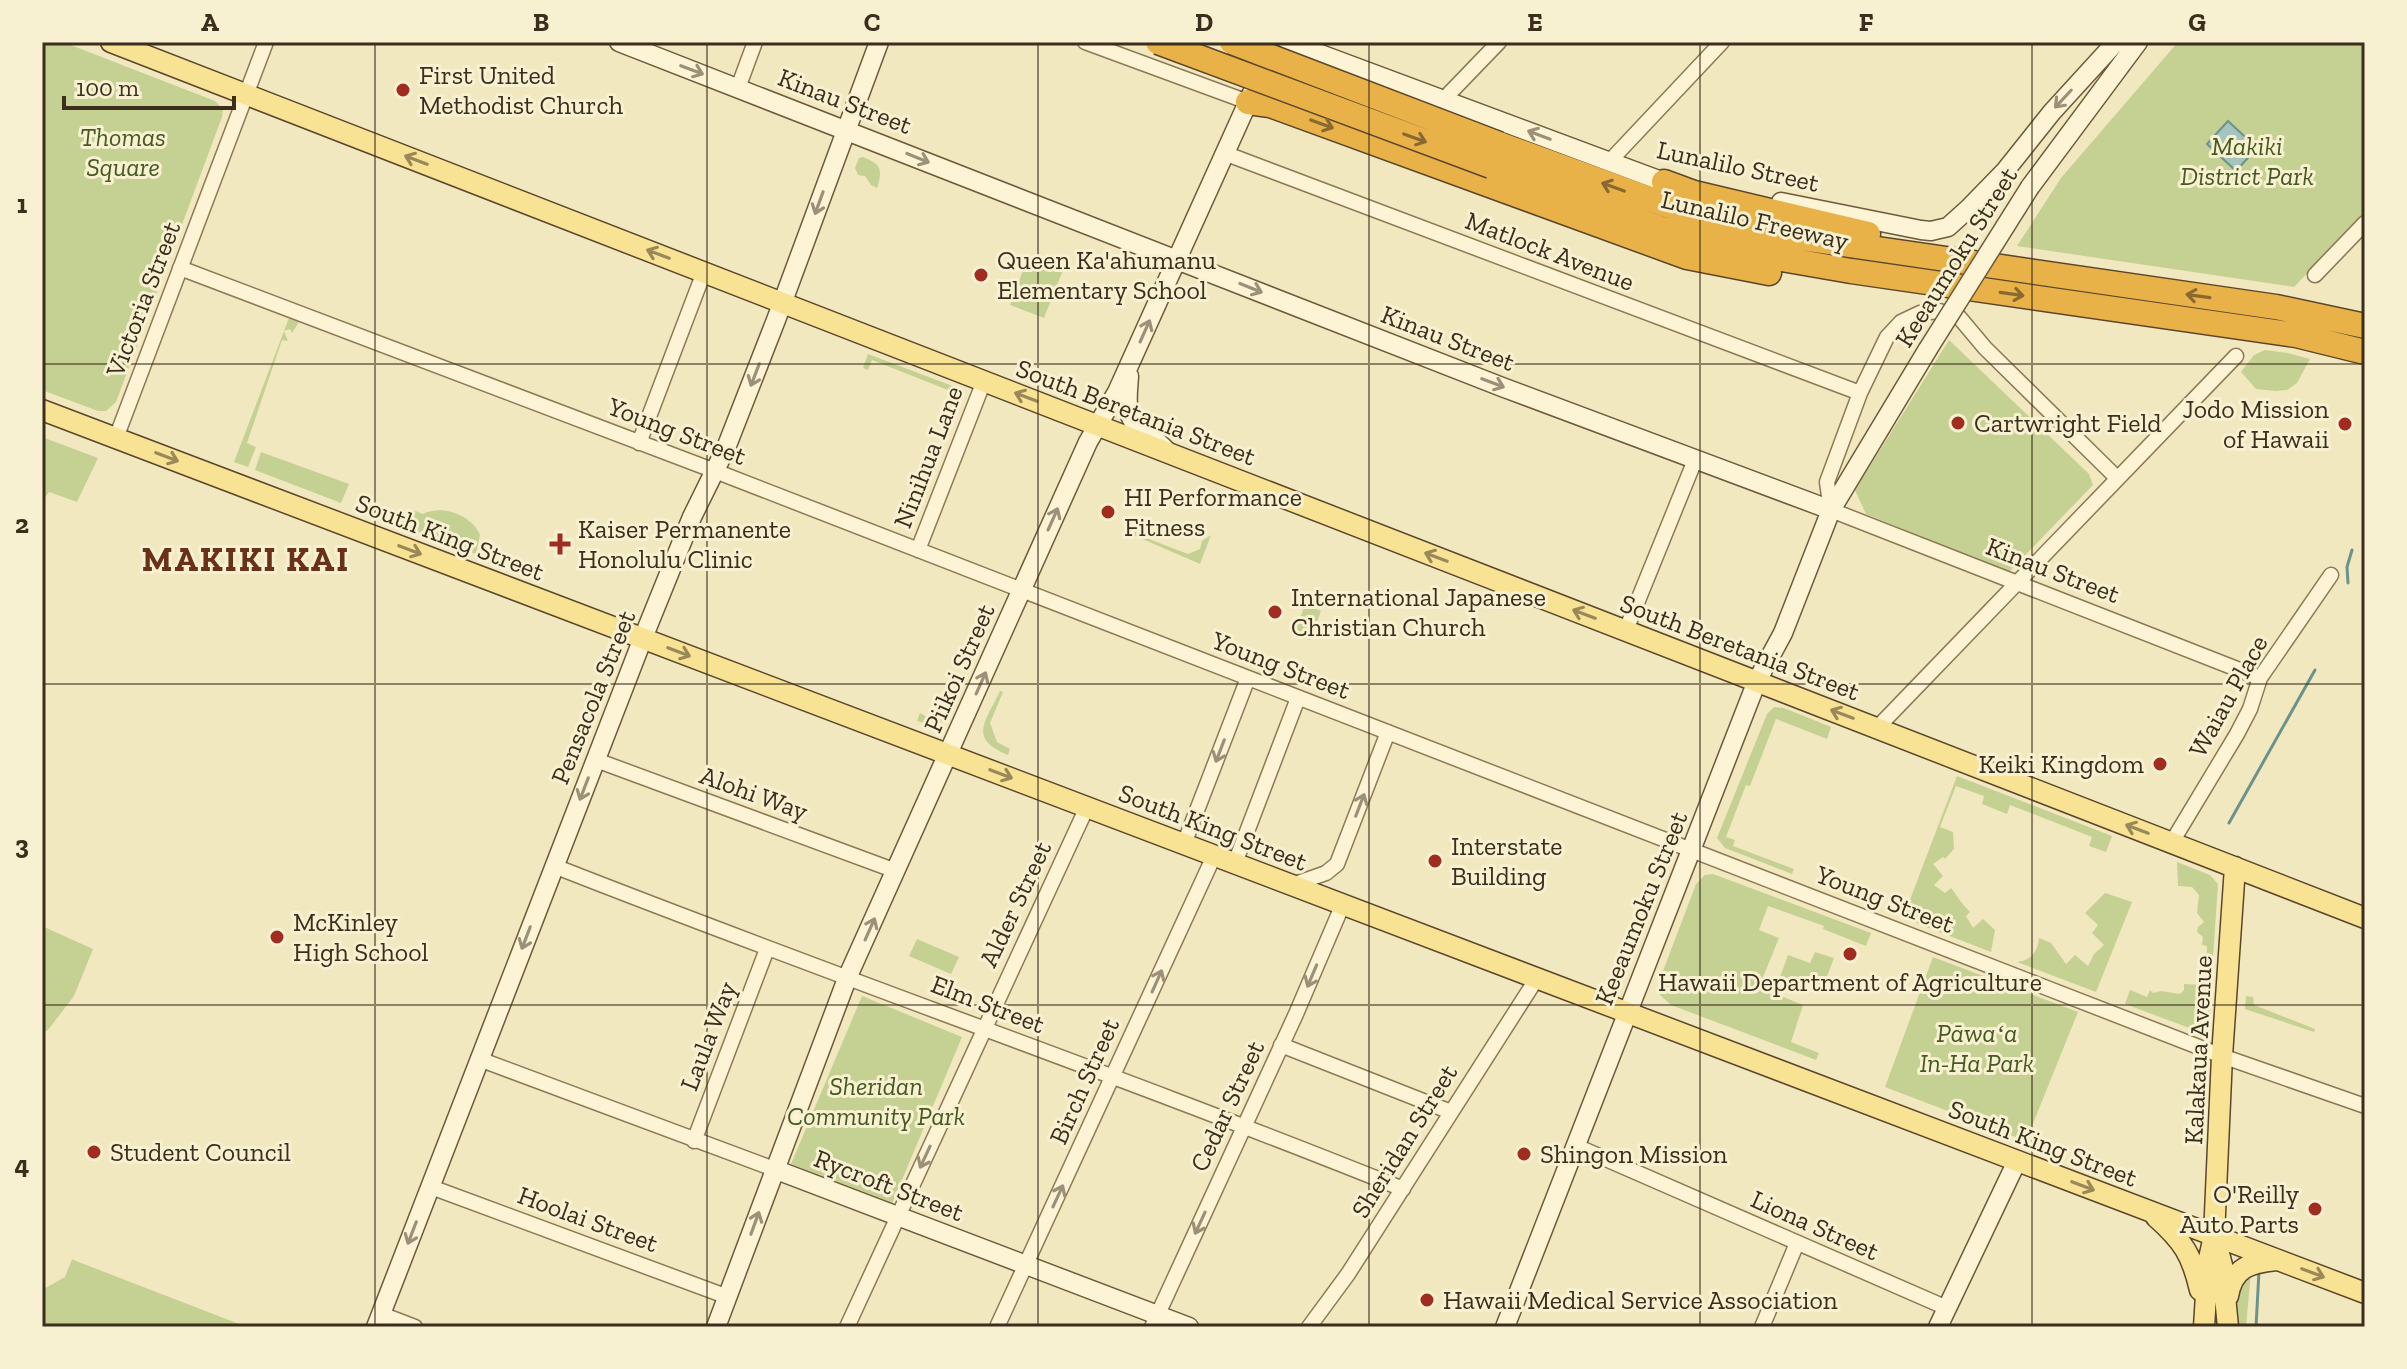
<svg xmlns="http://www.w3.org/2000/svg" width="2407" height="1369" viewBox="0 0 2407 1369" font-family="'Zilla Slab',serif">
	<rect width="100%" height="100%" fill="#f2e8c0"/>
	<path fill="#c4d193" d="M42,42H63L215,101L223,109L222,117L116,402L106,411H98L42,390Z
		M2178,42H2365V213L2294,287L2017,246L2061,178Z
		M863,157C881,164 883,169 877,188L871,185L865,176L858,175L855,168L859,158Z
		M1028,257L1063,270L1044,318L1010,305Z
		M289,318L299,322L292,333L290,329L284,331L288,341L282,340L247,443L256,447L248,467L234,462Z
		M1949,340L2089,474L2093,485L2009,572L1866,514L1855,490Z
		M2265,350L2288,353L2310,359L2297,383L2287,390L2275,391L2256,389L2241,372L2254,355Z
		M868,354L963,390L957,404L955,403L958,394L872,360L868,370L863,368Z
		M42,437L98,458L77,502L49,492L42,502Z
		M261,452L349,484L341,503L255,470Z
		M377,503L409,517L413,510L423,514C442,504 472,515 480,535L476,554L362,511Z
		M1128,524L1139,526L1136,534L1188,554L1200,549L1202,541L1211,535L1200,564L1124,531Z
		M1305,605L1321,611L1310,640L1294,634Z
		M1000,691L1003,692L990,723L997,742L1010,749L1008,755C967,739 986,721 1000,691Z
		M945,697L954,700L941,723L931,725L917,721L920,713L927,717L935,703L940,705Z
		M1774,707L1784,708L1831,727L1827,739L1776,719L1750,786L1746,785L1726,837L1735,840L1733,846L1794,869L1792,874L1725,848L1717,838L1767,714Z
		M1957,776L2112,836L2106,852L2089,846L2092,837L2010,805L2007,814L1982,804L1984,796L1956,786L1940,827L1953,832L1954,849L1945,859L1943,857L1933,864L1943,876L1934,885L1945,893L1951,888C1958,897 1962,904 1970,912L1966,916L1973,928L1983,919L1995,930L1991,952L1903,918Z
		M2177,862L2210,875L2218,884L2209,1018C2207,1028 2202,1031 2192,1029L2125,1004L2130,990L2147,997L2150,990L2153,993L2161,991L2180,994L2184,990V984L2205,985L2207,946L2202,945L2203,937L2197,932L2198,927L2204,922L2197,913L2199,895L2192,887L2178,886Z
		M1713,874L1871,933L1866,946L1823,929L1824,926L1768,906L1759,930L1779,938L1759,987L1803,1005L1791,1042L1819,1053L1816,1060L1671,1005L1660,995V979L1696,884L1705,875Z
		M2105,893L2132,902L2096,992L2017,962C2031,960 2038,952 2039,938L2051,943L2066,964L2075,955L2088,966L2094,954L2104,945L2092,933L2098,925L2085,913Z
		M42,926L93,949L74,996L48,1030L42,1033Z
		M917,939L959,957L951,974L909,956Z
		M1815,952L1834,958L1821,992L1810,988L1811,983L1796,978L1794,983L1780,977L1788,955L1810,963Z
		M1933,957L2078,1012L2026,1141L1885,1087Z
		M862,996L962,1037L891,1206L791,1164Z
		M2246,996L2253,997L2254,1005L2315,1029L2314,1032L2245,1009Z
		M72,1259L76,1261L247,1327H42V1290L65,1277Z
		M2251,1271L2246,1327H2234L2238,1286Z"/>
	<path fill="#a4c4bd" stroke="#6a938c" stroke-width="2" d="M2228,121L2257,148L2236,171L2207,144Z"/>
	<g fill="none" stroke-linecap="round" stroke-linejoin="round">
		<path stroke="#6a938c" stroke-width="3" d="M2348,583L2347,567L2352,550
			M2229,823L2315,670
			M2256,1327L2259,1271"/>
		<g stroke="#8d7956" stroke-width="17">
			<path id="street" d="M1085,42L1248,102
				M738,88L755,42
				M1445,98L1499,42
				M1224,153L1860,393
				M1609,162L1722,42
				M180,268L715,471L2222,1056L2365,1106
				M2315,275L2365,223
				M116,438L266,42
				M639,443L704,272
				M2116,477L1985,348L1959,317L1939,311L1920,313L1901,322L1887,337L1860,393L1827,482L1831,510L2260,678
				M918,550L984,381
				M1626,630L1695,460
				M1877,728L2236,356
				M596,760L896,871
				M2172,842L2237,734L2250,709L2260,678L2331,575
				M1184,844L1248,678
				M1235,863L1298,698
				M554,866C836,977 1122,1076 1403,1189
				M1292,885L1326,873L1337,864L1388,732
				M1281,1045L1451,1112
				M479,1059L774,1169
				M694,1141L767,949
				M1576,1146L1947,1308
				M431,1187L728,1297
				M381,1314L415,1327
				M847,1327L1087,807
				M997,1327L1214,856
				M1152,1327L1296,1014L1343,904
				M1309,1327L1348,1274L1537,978
				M1762,1327L1797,1243"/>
		</g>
		<g stroke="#6e593a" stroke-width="21">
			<path id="secondary" d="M619,42L1502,387L1831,510
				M1288,42L1664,182L1677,184
				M2030,187L2138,42
				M1781,202L1921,230L1931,231L1948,227L1968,209L2005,171L2052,112L2116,42
				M1129,376C1128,395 1123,417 1141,430C1150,436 1158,441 1166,450
				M774,1169L1189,1327
				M376,1327L643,638L692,517L726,448L776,320L879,42
				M716,1327L848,976L1088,442L1117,392L1253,91
				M1505,1327L1757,681L1783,633L1831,510L1928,349
				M1938,1327L2017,1161"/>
		</g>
		<g stroke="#5a462b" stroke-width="23">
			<path id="primary" d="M111,42L2365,918
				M42,410L2365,1293
				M2156,1217C2183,1241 2192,1255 2200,1290
				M2215,1239L2222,1265L2228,1327
				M2228,1296C2233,1267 2250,1263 2276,1260
				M2204,1327L2208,1263L2214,1236L2222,1056L2235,867"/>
		</g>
		<g stroke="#5a462b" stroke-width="27">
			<path id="highway" d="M1248,102L1270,105L1687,257L1769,273
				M1499,144L1672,207L1767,233L2276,307L2365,326
				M1491,166L1662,229L1771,257L1851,271L2296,335L2365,352
				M1664,182L1694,193L1868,234"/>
		</g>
		<use href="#street" stroke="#fcf4d4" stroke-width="14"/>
		<use href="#secondary" stroke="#fcf4d4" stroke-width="18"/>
		<use href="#primary" stroke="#f8e395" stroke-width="20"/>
		<use href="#highway" stroke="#e9b249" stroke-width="24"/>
		<g stroke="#6e593a" stroke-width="21" stroke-linecap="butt">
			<path id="secondary-bridge" d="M1928,349L2030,187"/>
		</g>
		<g stroke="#5a462b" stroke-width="27" stroke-linecap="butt">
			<path id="highway-bridge" d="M1158,42L1491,166
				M1232,42L1499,144"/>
		</g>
		<use href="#secondary-bridge" stroke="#fcf4d4" stroke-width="18"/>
		<use href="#highway-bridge" stroke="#e9b249" stroke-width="24"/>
	</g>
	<defs><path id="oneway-shaft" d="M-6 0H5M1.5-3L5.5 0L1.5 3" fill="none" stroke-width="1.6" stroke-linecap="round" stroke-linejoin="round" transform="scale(2)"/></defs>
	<g stroke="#9c9178">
		<use href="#oneway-shaft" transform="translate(692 70) rotate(21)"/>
		<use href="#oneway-shaft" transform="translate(2063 99) rotate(133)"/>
		<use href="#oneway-shaft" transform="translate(1539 135) rotate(-159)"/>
		<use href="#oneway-shaft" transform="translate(918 158) rotate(22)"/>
		<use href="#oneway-shaft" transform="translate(819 203) rotate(110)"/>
		<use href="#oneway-shaft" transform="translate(1251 288) rotate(22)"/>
		<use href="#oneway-shaft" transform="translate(1145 331) rotate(-66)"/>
		<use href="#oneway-shaft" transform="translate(755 375) rotate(111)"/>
		<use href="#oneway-shaft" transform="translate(1493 383) rotate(21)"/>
		<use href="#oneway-shaft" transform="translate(1053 519) rotate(-66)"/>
		<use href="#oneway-shaft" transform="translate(981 683) rotate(-66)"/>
		<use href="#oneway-shaft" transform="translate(1220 751) rotate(111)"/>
		<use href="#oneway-shaft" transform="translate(584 789) rotate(111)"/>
		<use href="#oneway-shaft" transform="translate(1360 805) rotate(-69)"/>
		<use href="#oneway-shaft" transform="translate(870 929) rotate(-66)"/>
		<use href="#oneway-shaft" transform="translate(526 938) rotate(111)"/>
		<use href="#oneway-shaft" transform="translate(1312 976) rotate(113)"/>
		<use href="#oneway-shaft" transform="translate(1157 981) rotate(-66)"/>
		<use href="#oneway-shaft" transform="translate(925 1157) rotate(115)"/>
		<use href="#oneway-shaft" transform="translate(1058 1196) rotate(-65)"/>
		<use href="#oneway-shaft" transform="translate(755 1223) rotate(-70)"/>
		<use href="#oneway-shaft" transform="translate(1200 1223) rotate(115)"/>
		<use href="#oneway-shaft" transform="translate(412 1233) rotate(111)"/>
	</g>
	<g stroke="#896930">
		<use href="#oneway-shaft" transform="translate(1322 124) rotate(20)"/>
		<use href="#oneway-shaft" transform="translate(1415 138) rotate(20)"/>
		<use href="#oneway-shaft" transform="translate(1613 187) rotate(-160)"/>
		<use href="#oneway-shaft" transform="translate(2012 294) rotate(8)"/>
		<use href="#oneway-shaft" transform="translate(2198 296) rotate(-172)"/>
	</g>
	<g stroke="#9a8858">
		<use href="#oneway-shaft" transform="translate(416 160) rotate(-159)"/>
		<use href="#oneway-shaft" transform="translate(658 254) rotate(-159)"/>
		<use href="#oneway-shaft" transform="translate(1026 397) rotate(-159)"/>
		<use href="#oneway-shaft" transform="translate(167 457) rotate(21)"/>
		<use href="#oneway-shaft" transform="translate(410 550) rotate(21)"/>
		<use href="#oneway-shaft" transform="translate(1436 557) rotate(-159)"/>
		<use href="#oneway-shaft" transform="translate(1584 614) rotate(-159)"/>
		<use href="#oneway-shaft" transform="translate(679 652) rotate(21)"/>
		<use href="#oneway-shaft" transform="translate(1842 714) rotate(-159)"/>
		<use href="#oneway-shaft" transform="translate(1001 774) rotate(21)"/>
		<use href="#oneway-shaft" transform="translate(2137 829) rotate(-159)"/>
		<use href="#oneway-shaft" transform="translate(2083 1186) rotate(21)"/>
		<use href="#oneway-shaft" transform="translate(2313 1273) rotate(21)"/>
	</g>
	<path fill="none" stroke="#3b2e1c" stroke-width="2" stroke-opacity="0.55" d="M375,42V1327M707,42V1327M1038,42V1327M1369,42V1327M1700,42V1327M2032,42V1327M42,364H2365M42,684H2365M42,1005H2365"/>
	<g fill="#a12d21" stroke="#f8f1d1" stroke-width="3">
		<circle cx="403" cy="90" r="8"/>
		<circle cx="981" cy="275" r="8"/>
		<circle cx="1958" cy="423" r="8"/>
		<circle cx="2345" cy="424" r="8"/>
		<circle cx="1108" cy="512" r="8"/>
		<path d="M556 532h8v8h8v8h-8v8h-8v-8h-8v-8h8z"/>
		<circle cx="1275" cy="612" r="8"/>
		<circle cx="2160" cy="764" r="8"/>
		<circle cx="1435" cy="861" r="8"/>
		<circle cx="277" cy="937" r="8"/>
		<circle cx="1850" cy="954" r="8"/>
		<circle cx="94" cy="1152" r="8"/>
		<circle cx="1524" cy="1154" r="8"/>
		<circle cx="2315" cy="1209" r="8"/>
		<circle cx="1427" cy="1300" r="8"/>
	</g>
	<g text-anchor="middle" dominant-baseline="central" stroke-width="6" stroke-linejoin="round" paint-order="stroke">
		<g font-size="26" fill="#3b2e1c" stroke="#f8f1d1" text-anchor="start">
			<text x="419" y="75">First United<tspan x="419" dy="30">Methodist Church</tspan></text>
			<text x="997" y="260">Queen Ka'ahumanu<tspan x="997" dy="30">Elementary School</tspan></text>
			<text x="2329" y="409" text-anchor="end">Jodo Mission<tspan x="2329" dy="30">of Hawaii</tspan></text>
			<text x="1974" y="423">Cartwright Field</text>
			<text x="1124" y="497">HI Performance<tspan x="1124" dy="30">Fitness</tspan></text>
			<text x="578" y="529">Kaiser Permanente<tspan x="578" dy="30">Honolulu Clinic</tspan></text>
			<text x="1291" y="597">International Japanese<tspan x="1291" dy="30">Christian Church</tspan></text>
			<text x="2144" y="764" text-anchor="end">Keiki Kingdom</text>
			<text x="1451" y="846">Interstate<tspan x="1451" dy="30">Building</tspan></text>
			<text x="293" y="922">McKinley<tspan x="293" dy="30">High School</tspan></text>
			<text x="1850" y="982" text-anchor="middle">Hawaii Department of Agriculture</text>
			<text x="110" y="1152">Student Council</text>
			<text x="1540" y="1154">Shingon Mission</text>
			<text x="2299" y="1194" text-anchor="end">O'Reilly<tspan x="2299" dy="30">Auto Parts</tspan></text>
			<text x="1443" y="1300">Hawaii Medical Service Association</text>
		</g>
		<g font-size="26" fill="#3b2e1c" stroke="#f8f1d1">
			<text transform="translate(845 101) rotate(21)">Kinau Street</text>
			<text transform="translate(1738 166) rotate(12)">Lunalilo Street</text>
			<text transform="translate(1755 220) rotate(13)">Lunalilo Freeway</text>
			<text transform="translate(1550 251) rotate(21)">Matlock Avenue</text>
			<text transform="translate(1956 257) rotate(-58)">Keeaumoku Street</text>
			<text transform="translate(143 299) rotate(-69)">Victoria Street</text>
			<text transform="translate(1448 338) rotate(21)">Kinau Street</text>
			<text transform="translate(1136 412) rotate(21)">South Beretania Street</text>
			<text transform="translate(677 431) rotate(21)">Young Street</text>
			<text transform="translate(928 457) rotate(-69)">Ninihua Lane</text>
			<text transform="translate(450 537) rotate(21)">South King Street</text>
			<text transform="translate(2053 570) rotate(21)">Kinau Street</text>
			<text transform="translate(1740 647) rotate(21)">South Beretania Street</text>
			<text transform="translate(1281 665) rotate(21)">Young Street</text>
			<text transform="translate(959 668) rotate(-66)">Piikoi Street</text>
			<text transform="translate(2228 696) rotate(-61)">Waiau Place</text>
			<text transform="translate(593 697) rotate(-68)">Pensacola Street</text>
			<text transform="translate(754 793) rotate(20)">Alohi Way</text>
			<text transform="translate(1213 827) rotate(21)">South King Street</text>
			<text transform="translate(1885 899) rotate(21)">Young Street</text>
			<text transform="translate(1015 904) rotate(-65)">Alder Street</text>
			<text transform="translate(1641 908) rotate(-68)">Keeaumoku Street</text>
			<text transform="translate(988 1004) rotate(21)">Elm Street</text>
			<text transform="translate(708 1036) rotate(-69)">Laula Way</text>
			<text transform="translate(2198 1050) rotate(-87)">Kalakaua Avenue</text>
			<text transform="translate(1084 1081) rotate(-66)">Birch Street</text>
			<text transform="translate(1227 1106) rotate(-65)">Cedar Street</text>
			<text transform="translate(1404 1141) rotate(-58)">Sheridan Street</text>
			<text transform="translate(2043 1143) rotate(21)">South King Street</text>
			<text transform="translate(889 1185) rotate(21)">Rycroft Street</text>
			<text transform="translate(588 1219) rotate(20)">Hoolai Street</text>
			<text transform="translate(1815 1225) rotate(24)">Liona Street</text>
		</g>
		<g font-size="26" font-style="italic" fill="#465921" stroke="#f8f1d1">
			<text x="123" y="137">Thomas<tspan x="123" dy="30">Square</tspan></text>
			<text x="2247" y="146">Makiki<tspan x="2247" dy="30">District Park</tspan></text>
			<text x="1977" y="1033">Pāwaʻa<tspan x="1977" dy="30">In-Ha Park</tspan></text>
			<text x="876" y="1086">Sheridan<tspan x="876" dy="30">Community Park</tspan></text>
		</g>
		<g font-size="34" font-weight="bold" letter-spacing="2" fill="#6b3118" stroke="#f8f1d1">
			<text x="246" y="559">MAKIKI KAI</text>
		</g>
	</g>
	<rect width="2407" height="1369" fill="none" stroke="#f8f1d1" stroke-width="88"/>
	<path d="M64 96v12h170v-12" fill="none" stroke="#3b2e1c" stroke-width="4"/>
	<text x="76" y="96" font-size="24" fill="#3b2e1c" stroke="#f8f1d1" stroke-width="6" paint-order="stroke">100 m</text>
	<rect x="44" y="44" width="2319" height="1281" fill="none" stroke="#3b2e1c" stroke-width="3"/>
	<g font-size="26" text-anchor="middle" font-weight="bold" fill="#3b2e1c">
		<text x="210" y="31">A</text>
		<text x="541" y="31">B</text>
		<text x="872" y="31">C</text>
		<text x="1204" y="31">D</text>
		<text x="1535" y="31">E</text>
		<text x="1866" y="31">F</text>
		<text x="2197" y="31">G</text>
		<text x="22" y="213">1</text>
		<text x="22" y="533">2</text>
		<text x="22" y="854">3</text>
		<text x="22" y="1174">4</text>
	</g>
</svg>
